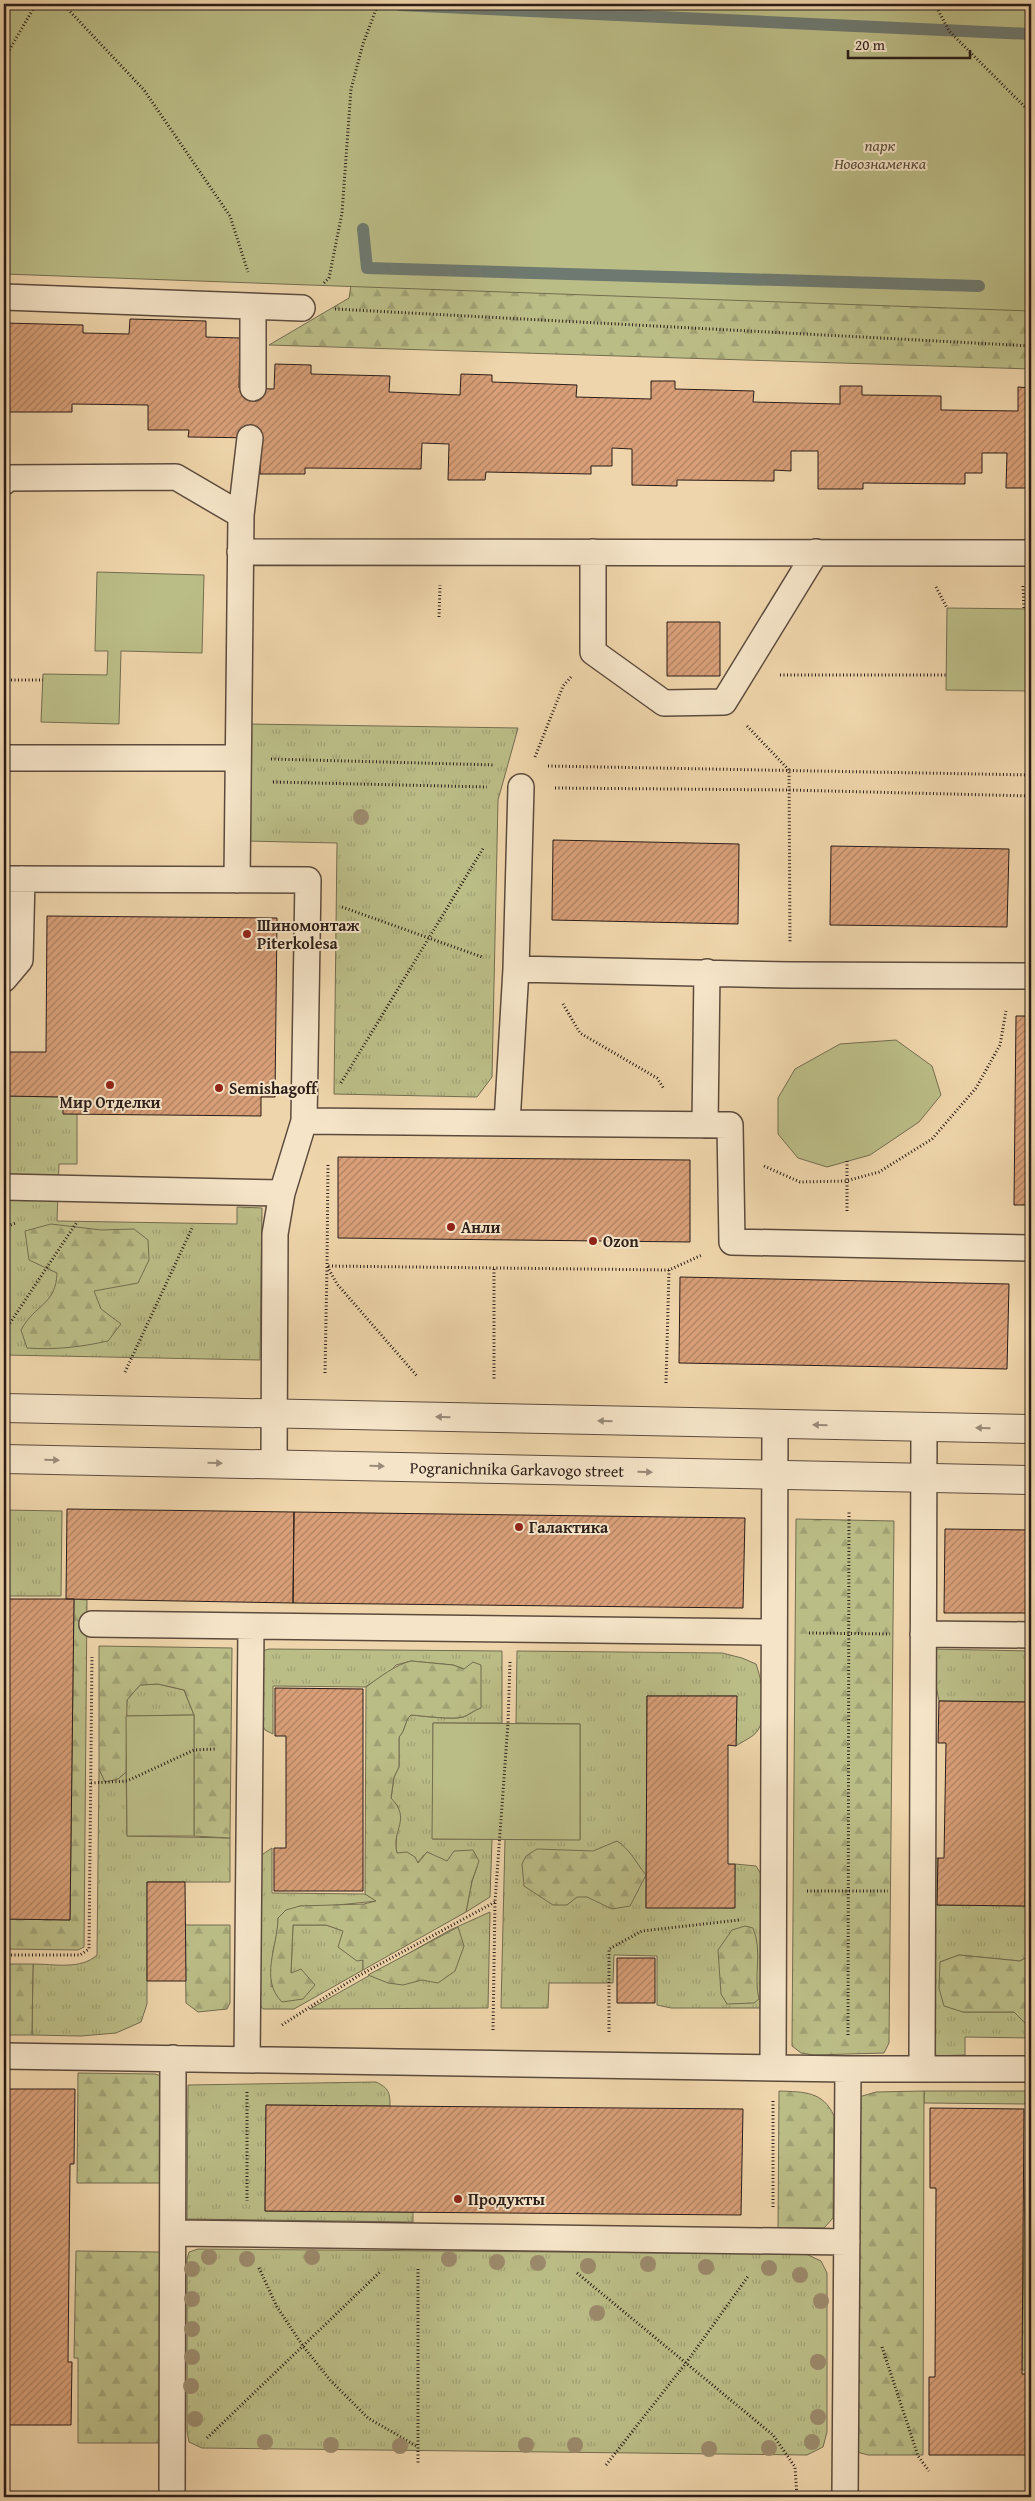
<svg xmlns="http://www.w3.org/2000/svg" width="1035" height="2501" viewBox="0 0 1035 2501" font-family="'Gentium Book Plus',serif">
	<defs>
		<pattern id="grass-tufts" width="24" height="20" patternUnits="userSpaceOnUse" patternTransform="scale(1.25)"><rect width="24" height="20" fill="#bbbd87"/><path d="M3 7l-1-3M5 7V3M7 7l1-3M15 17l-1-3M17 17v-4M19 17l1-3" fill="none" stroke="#a1a274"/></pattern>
		<pattern id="forest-firs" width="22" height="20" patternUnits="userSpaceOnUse" patternTransform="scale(1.25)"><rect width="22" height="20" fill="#bbbd87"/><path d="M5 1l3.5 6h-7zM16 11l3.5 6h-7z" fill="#a1a274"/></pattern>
		<pattern id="building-hatch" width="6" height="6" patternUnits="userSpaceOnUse" patternTransform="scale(1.25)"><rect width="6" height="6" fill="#d89f78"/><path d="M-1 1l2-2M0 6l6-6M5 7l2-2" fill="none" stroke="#af8161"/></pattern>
	</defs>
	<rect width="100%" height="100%" fill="#efd5ab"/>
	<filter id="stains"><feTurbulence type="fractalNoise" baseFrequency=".004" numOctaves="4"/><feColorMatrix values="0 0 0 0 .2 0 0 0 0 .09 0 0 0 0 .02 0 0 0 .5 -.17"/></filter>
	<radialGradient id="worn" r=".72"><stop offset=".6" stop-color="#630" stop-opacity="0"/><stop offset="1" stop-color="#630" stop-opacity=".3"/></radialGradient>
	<path fill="url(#grass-tufts)" stroke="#736d50" d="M247,724L518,728L498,800L492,1077L477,1097L334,1094L337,843L245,841Z
		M4,1096L63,1097L77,1114V1164H59L57,1221L237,1224V1207L262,1208L260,1360L4,1355Z
		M4,1510L62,1511L61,1596H4Z
		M269,1649L502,1651V1723H433V1839H492L490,1897L466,1912L472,1881L477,1867L442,1860L427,1852L417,1863L397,1854L396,1848L398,1806L391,1799L394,1777L399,1767V1737C406,1730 404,1721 411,1715C423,1716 452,1720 463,1717C468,1716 474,1710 480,1708L464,1669L453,1665L411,1661L396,1665L390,1672L365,1687L273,1686V1734L265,1730L260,1720L262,1651Z
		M929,1649L1031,1651V1955L1020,1961L959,1955L940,1962L963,2012H1014L1031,2029V2038L965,2037V2055L930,2056L928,1857L938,1858L937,1905L1025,1906L1028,1702L939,1701Z
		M517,1651L722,1653L742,1658L756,1664C762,1680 768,1715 758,1730C754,1737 743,1741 736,1746V1696H647L646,1907L734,1908L735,1864L756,1866L763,1877V2008H671L657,2005V1956L614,1955L613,1983H549L548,2008H501L505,1839H580V1724L516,1723Z
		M158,1684L184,1690L194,1715L126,1716L127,1700L140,1685Z
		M99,1769L105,1782L118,1779L126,1772L127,1836L230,1838V1882H147V2004L141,2022L116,2033L81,2036L32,2035L33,1964C54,1964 81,1970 97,1955Z
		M272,1848V1893L365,1894L377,1901L318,1907L300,1906L278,1918V1930L273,1951L271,1987L291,1973L293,1925H326L344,1931L363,1960V1970L294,2009H263L259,2003L258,1862L263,1854Z
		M490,1912L488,2008L310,2009L450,1930Z
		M376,2082C389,2088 390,2093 390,2106L266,2105L265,2211L413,2212V2222L187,2219L188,2085Z
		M924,2091H1031V2370H1022L1026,2104L924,2103Z
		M198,2249L806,2254L821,2261L827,2273V2432L823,2447L807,2455L202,2448L189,2442L187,2431V2259L189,2252Z"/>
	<path fill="url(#forest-firs)" stroke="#736d50" d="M1031,48V369L269,345L349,298L363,211Z
		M51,1224L101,1230L134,1229L148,1240L149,1260L138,1283L94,1291L101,1309L121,1324L108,1341C81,1347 55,1350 27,1348L21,1330C35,1304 56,1305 57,1273L29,1260L25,1231Z
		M796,1519L894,1521L889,2043L884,2053L814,2055L801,2053L792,2046Z
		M74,1599L87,1600L84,1947L78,1950L4,1949V1919L70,1920Z
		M99,1646L232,1648L230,1838L194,1836V1715L184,1690L158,1684L140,1685L127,1700L126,1772L118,1779L105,1782L99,1769Z
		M411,1661L453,1665L464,1669L473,1662L481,1665V1708C474,1710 469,1715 463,1717C453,1720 423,1716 411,1715C404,1721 406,1730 399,1737V1767L394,1777L391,1798C412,1820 391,1829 397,1853L407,1852L415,1857L418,1863L427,1852L447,1861L454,1851L473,1850L479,1861L472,1881L466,1912L363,1970V1960L357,1961L338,1947L343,1931L326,1925H293L291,1973L301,1969L315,1985L303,1999L282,2002C259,1979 278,1946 278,1918L286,1910L300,1906L364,1904L376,1901L365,1894L366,1687C380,1677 395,1665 411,1661Z
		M617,1841C630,1849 636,1863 646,1875L630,1906L612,1909L587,1897H577L567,1905H553L524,1886L522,1864L526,1856L537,1849L593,1851Z
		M185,1925H230V2003L227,2009L198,2012L186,2003Z
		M745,1926L753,1928C763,1952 753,1976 759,1999L754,2003L727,2004L721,1994L718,1950L732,1930Z
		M458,1927L464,1946L455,1971L438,1983L422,1980L403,1985L388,1983L368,1975Z
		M959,1955L1020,1961L1031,1955V2029L1014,2012H963L944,2006L939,1988L940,1962Z
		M4,1964H33L32,2035H4Z
		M78,2073L155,2074L164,2077V2183H77Z
		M779,2091C804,2092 823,2091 834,2116L833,2218L824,2228H778Z
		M924,2091L923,2455H868L857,2452L859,2097L876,2092Z
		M76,2251L159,2252L163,2254L161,2443H78V2358H74Z"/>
	<path fill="#bbbd87" stroke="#736d50" d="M4,4H1031V311L4,274Z
		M97,572L204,575L202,653L121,651L119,724L41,722L43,674L107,675L108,651H95Z
		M947,608L1031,609V691L946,690Z
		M896,1040L932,1066L941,1095L919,1122L870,1155L827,1167L798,1158L778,1134V1098L795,1069L840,1044Z
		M194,1715V1836H127L126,1716Z
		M433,1723L580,1724V1840L432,1839Z"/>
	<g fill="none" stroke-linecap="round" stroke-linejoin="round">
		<path stroke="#6e7a71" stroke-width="12" d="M400,5L1031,34
			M363,229L367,268L979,286"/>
	</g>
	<path fill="url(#building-hatch)" stroke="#2b1d18" d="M130,319L206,321V337L240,338L239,388L274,389L275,364L311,365V374L390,376L389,392L460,395L461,374L492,375V382L577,385L576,397L651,399V381H675V389L754,391L753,402L840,404V386H862V395L941,396V410L1018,411V387L1031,388V488H1006L1007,453H982V473H965V484L863,483V489H818V451H791V471L774,470V481L677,480V486L632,485V449L612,448V466H591V474L486,472L485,480H448L449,444L422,443L421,469L305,468V474H260L261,438L188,437L189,430H148V405L72,404V412H4V323L83,325V333L129,334Z
		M667,622H720V676H667Z
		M553,840L739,844L738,924L552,920Z
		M831,846L1009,849L1007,927L830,925Z
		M47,916L277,918L275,1097H261V1116L63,1114V1097L4,1096V1052H46Z
		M1016,1016H1031V1205H1014Z
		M338,1157L690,1160V1242L338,1238Z
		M680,1277L1009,1284L1007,1369L679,1363Z
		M67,1509L294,1512L293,1603L66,1599Z
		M294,1512L745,1518L743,1608L293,1603Z
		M945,1529L1031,1530V1613H944Z
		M4,1599H74L70,1920L4,1919Z
		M275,1688L363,1689V1891H274V1848H286V1736H275Z
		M647,1696H737L736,1746L728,1745V1864H735V1908H646Z
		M939,1701L1028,1702L1025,1906L937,1905L938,1858H944L946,1743H938Z
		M147,1882H185L186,1981H147Z
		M617,1958H655V2003H617Z
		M4,2089H75L74,2164H70L68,2362H72L71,2425H4Z
		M266,2105L743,2109L741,2215L265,2211Z
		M930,2108L1024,2109L1022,2374H1031V2455H929V2377H935L936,2188H930Z"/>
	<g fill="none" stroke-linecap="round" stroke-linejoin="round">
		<g stroke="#5c4b3d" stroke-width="28">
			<path id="service" d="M4,297L302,308
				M253,307V388
				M4,482L5,478L176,477L241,515
				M240,552L1031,553
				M593,552V652L664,703L724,702L816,552
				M4,758H238
				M4,879L308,880L304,1121L282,1193L275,1234L274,1464
				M237,880L241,515L250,438
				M516,969L521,787
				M4,979L20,960L22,879
				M304,1121L730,1125L732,1242L1031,1248
				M507,1123L516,969L790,975L1031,976
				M705,1125L707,972
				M4,1187L282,1193
				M92,1624L773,1632
				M923,1634L1031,1635
				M4,2056L848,2069H1031
				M247,2060L251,1627
				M773,2068L775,1424
				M922,2069L924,1427
				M173,2233L847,2242
				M172,2497L173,2058
				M845,2497L848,2069"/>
		</g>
		<g stroke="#5c4b3d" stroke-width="30">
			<path id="tertiary" d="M4,1408L1031,1429
				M4,1459L1031,1480"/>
		</g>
		<path stroke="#2b1d18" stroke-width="3" stroke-dasharray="1 2.5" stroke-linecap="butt" d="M63,4L144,90L230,216L248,272
			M935,4L949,31L1031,113
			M4,59L36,4
			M324,283L329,278L342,213L351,89L363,44L378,4
			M335,309L1031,346
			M1023,586L1024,609
			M936,587L947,608
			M439,617L440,585
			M780,675H946
			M4,680H43
			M747,726L789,770L790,942
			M535,757L563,686L571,677
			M271,759L495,765
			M548,766L1031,775
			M273,782L487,787
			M555,788L788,790L1031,796
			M342,907L482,957
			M563,1004L580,1033L657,1078L664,1089
			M341,1083L484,847
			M328,1165L327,1266L337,1284L417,1376
			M764,1166L800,1182L846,1181L879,1172L932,1139L976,1088L1000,1045L1006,1011
			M847,1211V1161
			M4,1227L16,1223
			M494,1269V1379
			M4,1332L77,1222
			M125,1372L193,1226
			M325,1373L327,1266L669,1270L702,1255
			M666,1383L669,1270
			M809,1633L890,1634
			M91,1783L127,1781L194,1750L215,1749
			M807,1891H888
			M4,1955H80L89,1949L92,1657
			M282,2025L358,1976L495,1902
			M493,2030L495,1902L508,1723L510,1662
			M609,2032V1949L642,1931L739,1920
			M848,2035L849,1511
			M247,2092V2201
			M773,2101V2207
			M259,2268L277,2307L303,2346L330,2380L368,2418L418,2447
			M418,2269V2463
			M577,2273L773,2435L795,2467L797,2497
			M882,2347L918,2456L929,2471
			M207,2438L381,2271
			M606,2465L686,2363L749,2275"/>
		<use href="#service" stroke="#f5e4c8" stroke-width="25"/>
		<use href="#tertiary" stroke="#f5e4c8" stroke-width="28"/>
	</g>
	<g fill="#9b8a6c">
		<circle cx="361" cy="817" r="8"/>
		<circle cx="209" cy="2257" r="8"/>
		<circle cx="312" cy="2257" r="8"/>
		<circle cx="247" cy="2259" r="8"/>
		<circle cx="449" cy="2259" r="8"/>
		<circle cx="497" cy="2262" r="8"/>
		<circle cx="538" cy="2263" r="8"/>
		<circle cx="648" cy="2264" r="8"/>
		<circle cx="588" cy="2266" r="8"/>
		<circle cx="706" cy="2267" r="8"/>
		<circle cx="769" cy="2268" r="8"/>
		<circle cx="192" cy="2269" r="8"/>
		<circle cx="800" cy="2275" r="8"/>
		<circle cx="192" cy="2299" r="8"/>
		<circle cx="821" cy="2301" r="8"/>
		<circle cx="597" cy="2313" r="8"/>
		<circle cx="192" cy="2329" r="8"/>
		<circle cx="192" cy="2357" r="8"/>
		<circle cx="818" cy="2362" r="8"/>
		<circle cx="191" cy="2386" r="8"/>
		<circle cx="818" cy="2417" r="8"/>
		<circle cx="195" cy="2419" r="8"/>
		<circle cx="265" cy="2442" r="8"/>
		<circle cx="812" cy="2442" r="8"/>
		<circle cx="331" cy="2445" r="8"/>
		<circle cx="526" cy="2445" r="8"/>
		<circle cx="575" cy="2445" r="8"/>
		<circle cx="400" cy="2446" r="8"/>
		<circle cx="769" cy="2448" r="8"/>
		<circle cx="709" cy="2449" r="8"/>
	</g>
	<defs><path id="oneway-solid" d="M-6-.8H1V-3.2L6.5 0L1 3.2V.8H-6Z" transform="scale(1.25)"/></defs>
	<g fill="#9a8a79">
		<use href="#oneway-solid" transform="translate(443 1417) rotate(-179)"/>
		<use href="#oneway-solid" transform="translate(605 1421) rotate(-179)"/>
		<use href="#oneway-solid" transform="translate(820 1425) rotate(-179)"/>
		<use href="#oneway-solid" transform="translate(983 1428) rotate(-179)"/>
		<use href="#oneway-solid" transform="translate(52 1460) rotate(1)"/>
		<use href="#oneway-solid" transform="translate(215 1463) rotate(1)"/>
		<use href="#oneway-solid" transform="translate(377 1466) rotate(1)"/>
		<use href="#oneway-solid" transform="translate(645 1472) rotate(1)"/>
	</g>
	<g fill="#8f2418" stroke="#f5e4c8" stroke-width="2">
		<circle cx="247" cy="934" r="5"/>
		<circle cx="110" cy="1085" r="5"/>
		<circle cx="219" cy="1088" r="5"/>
		<circle cx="451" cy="1227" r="5"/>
		<circle cx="593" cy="1241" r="5"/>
		<circle cx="519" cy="1527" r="5"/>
		<circle cx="458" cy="2199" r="5"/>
	</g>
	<g text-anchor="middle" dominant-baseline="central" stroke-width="4" stroke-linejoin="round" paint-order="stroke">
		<g font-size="16" font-style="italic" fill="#564d39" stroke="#f5e4c8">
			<text x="880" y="145">парк<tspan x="880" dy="18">Новознаменка</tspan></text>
		</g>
		<g font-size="16" font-weight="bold" fill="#2b1d18" stroke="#f5e4c8" text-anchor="start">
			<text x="257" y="925">Шиномонтаж<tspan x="257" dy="18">Piterkolesa</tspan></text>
			<text x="229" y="1088">Semishagoff</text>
			<text x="110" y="1102" text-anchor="middle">Мир Отделки</text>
			<text x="461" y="1227">Анли</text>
			<text x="603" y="1241">Ozon</text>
			<text x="529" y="1527">Галактика</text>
			<text x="468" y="2199">Продукты</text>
		</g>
		<g font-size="16" fill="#2b1d18" stroke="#f5e4c8">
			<text transform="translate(517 1469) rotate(1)">Pogranichnika Garkavogo street</text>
		</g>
	</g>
	<rect width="1035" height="2501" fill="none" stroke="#efd5ab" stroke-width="20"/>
	<rect x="5" y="5" width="1025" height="2491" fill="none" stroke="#2b1d18" stroke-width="2.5"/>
	<rect x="10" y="10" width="1015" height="2481" fill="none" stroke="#2b1d18"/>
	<path d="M848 50v8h122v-8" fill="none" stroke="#2b1d18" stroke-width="2.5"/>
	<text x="855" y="50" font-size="15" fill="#2b1d18" stroke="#f5e4c8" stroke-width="4" paint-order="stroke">20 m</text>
	<rect width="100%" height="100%" filter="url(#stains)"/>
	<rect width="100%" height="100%" fill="url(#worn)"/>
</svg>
